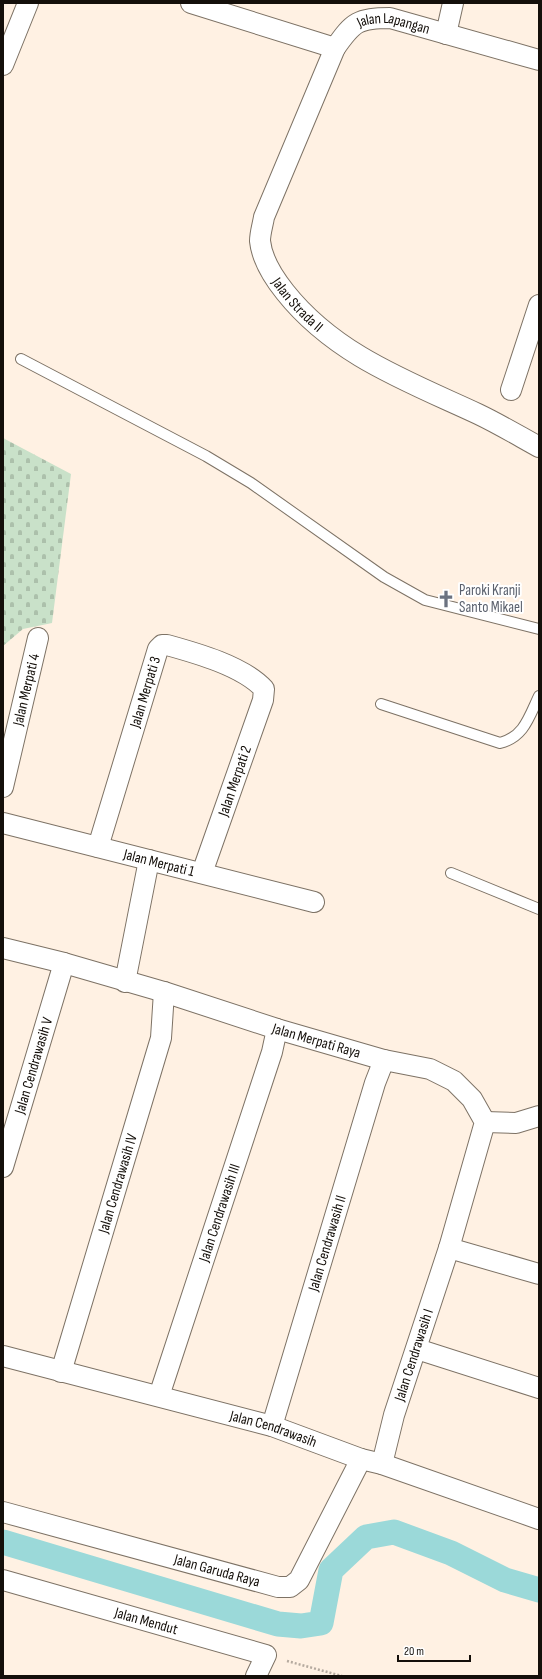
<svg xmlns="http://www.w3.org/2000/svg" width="542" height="1679" viewBox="0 0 542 1679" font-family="'Sofia Sans Condensed',sans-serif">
	<defs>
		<pattern id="cemetery-stones" width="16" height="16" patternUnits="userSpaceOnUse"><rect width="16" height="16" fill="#c9e1c9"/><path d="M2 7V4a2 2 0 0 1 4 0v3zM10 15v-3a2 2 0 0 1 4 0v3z" fill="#acc0ab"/></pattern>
	</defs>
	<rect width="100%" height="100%" fill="#fff1e3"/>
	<path fill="url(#cemetery-stones)" d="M3,438L71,474L52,623L23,629L3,646Z"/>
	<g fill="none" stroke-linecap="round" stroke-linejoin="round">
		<path stroke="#9bd9d9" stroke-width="25" d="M3,1542L278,1624L301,1626L321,1623L331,1570L366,1537L394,1532L451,1553L505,1580L539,1590"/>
		<g stroke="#7d7265" stroke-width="12">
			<path id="service" d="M21,359L206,456L251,483L384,577L425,600L539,629
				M381,704L500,743C524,737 529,717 539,696
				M451,873L539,909"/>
		</g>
		<g stroke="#7d7265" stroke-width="22">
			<g id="minor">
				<path id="s1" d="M191,3L335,48C353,22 358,18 390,18L539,60"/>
				<path d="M446,34L453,3"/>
				<path id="s2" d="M335,48L264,217C263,224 260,233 260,241C262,260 273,277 285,292C335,355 407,381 478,414C499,424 519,436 539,447"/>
				<path d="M3,65L28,3"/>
				<path d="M511,390L539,305"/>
				<path id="s3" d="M3,787L38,638"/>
				<path id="s4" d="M3,823L314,902"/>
				<path id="s5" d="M98,847L158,649L162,645H167C196,653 243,666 264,689L263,700L202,873"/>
				<path id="s6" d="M3,948L64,963L164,992L277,1029L384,1060L430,1069L454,1081L472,1099L485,1122L449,1248L394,1415L382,1464"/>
				<path d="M125,982L149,860"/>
				<path d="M485,1122L516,1123L539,1116"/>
				<path id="s7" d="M3,1167L64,963"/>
				<path d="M449,1248L539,1274"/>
				<path d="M417,1349L539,1388"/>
				<path id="s8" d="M3,1356L272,1426L361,1459L382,1464L539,1519"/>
				<path id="s9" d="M61,1372L161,1038L164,992"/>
				<path id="s10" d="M159,1396L272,1052L277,1029"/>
				<path id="s11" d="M272,1426L375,1083L384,1060"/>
				<path id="s12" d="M3,1512L278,1587H290L299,1580L361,1459"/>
				<path id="s13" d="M3,1580L266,1655L256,1676"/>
			</g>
		</g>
		<path stroke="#b5aa9f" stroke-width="2.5" stroke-dasharray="2 2" stroke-linecap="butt" d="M287,1661L342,1676"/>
		<use href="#service" stroke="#fff" stroke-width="10"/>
		<use href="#minor" stroke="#fff" stroke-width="20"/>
	</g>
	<defs>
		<g id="church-bare" transform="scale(1.38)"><path d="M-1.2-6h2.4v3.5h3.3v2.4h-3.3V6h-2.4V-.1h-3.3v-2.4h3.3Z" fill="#6b7280" stroke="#fff" stroke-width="2.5" paint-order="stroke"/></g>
	</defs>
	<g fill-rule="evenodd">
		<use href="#church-bare" x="446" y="599"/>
	</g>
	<g text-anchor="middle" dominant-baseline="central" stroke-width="4" stroke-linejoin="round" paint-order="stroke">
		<g font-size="15" fill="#140f0a" stroke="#fff">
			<text stroke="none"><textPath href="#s1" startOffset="222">Jalan Lapangan</textPath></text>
			<text stroke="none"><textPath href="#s2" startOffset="283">Jalan Strada II</textPath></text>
			<text stroke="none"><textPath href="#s3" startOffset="100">Jalan Merpati 4</textPath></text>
			<text stroke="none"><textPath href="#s5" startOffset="162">Jalan Merpati 3</textPath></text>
			<text transform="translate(235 781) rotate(-71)">Jalan Merpati 2</text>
			<text stroke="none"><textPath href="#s4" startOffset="161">Jalan Merpati 1</textPath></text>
			<text stroke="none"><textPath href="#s6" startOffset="327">Jalan Merpati Raya</textPath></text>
			<text stroke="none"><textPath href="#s7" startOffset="106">Jalan Cendrawasih V</textPath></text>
			<text stroke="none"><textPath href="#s9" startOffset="197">Jalan Cendrawasih IV</textPath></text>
			<text stroke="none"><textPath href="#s10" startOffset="193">Jalan Cendrawasih III</textPath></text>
			<text stroke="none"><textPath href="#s11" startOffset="191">Jalan Cendrawasih II</textPath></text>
			<text transform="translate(414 1355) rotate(-72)">Jalan Cendrawasih I</text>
			<text stroke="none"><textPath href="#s8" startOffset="280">Jalan Cendrawasih</textPath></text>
			<text stroke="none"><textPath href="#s12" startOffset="222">Jalan Garuda Raya</textPath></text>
			<text stroke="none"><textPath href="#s13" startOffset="149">Jalan Mendut</textPath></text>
		</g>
		<g font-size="15" fill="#5b616d" stroke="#fff" text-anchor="start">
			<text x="459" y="590">Paroki Kranji<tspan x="459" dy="17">Santo Mikael</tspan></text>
		</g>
	</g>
	<rect width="542" height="1679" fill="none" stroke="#140f0a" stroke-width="8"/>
	<path d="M398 1655v6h72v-6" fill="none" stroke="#140f0a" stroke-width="2"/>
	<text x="404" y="1655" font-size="12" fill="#140f0a" stroke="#ffffff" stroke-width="3" paint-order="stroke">20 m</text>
</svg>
